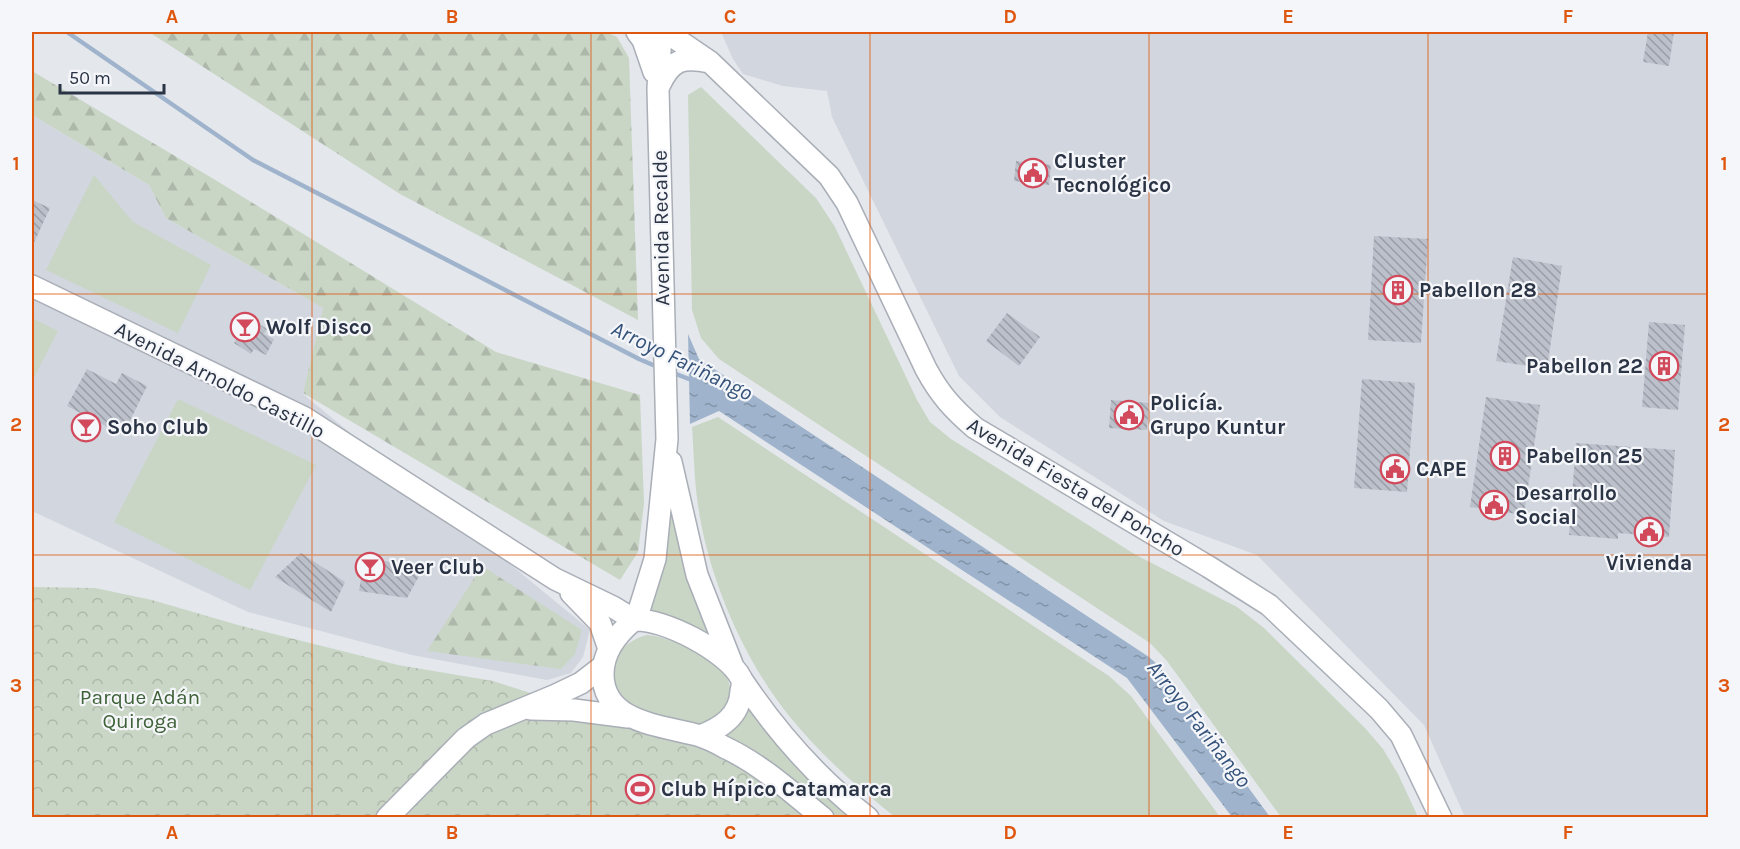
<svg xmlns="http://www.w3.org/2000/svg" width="1740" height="849" viewBox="0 0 1740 849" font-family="Karla,sans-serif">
	<defs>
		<pattern id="forest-firs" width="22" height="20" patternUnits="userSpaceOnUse" patternTransform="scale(1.5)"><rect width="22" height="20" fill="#c9d6c5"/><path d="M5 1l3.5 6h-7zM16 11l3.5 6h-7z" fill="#adb8ab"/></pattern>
		<pattern id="park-crowns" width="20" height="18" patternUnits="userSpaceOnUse" patternTransform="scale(1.5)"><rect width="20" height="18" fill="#c9d6c5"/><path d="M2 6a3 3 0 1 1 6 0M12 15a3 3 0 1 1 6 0" fill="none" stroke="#adb8ab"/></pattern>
		<pattern id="water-ripples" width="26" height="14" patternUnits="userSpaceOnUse" patternTransform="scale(1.5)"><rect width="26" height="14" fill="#9fb4cc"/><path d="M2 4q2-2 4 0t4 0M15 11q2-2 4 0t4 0" fill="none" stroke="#8293a7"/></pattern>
		<pattern id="building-back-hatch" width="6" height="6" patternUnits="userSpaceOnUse" patternTransform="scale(1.5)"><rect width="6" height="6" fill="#bbc0ca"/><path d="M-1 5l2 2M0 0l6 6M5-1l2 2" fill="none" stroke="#989da6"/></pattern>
	</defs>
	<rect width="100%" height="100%" fill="#e4e7ec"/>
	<path fill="#d2d6de" d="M721,32H1708V817H1465L1424,725L1257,555L1164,521L1000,417L959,376L832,117L827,91L783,86L743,74L733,59Z
		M32,115L149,185L166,218L323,308L303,394L590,630L583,657L571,673L547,680L412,655L248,612L32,511Z"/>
	<path fill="#c9d6c5" d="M701,87L816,198L835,227L917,400L930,422L951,439L1136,555L1237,607L1264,628L1365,728L1383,749L1398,774L1418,817H1281L1167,661L1150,643L719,359L701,338L692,310L688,95Z
		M94,175L133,222L211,265L178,333L46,270Z
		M32,318L58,331L32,381Z
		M178,399L316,465L250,590L114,522Z
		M718,417L1109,676L1131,696L1220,817H895C857,787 821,755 790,717C744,661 708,577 698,505C694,479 694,453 692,427Z
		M669,500L688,577L712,641L646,611Z
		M647,635C668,636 716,657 727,677C737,697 720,729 696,725C680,722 656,720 642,714C636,711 623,704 619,699C617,695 616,689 615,685C607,661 623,641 647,635Z
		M749,705L853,817H837L796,784L727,738L726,734Z"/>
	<path fill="url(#forest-firs)" d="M149,32H606L617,37L629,58L638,320L400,194Z
		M32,71L217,181L496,352L640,395L644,504L638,552L620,580L303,393L323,308L166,218L149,185L32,115Z
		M482,566L582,630L575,654L561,669L427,651Z"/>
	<path fill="url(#park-crowns)" d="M32,587L95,588L152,600L238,625L398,665L493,681L725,756L779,794L808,818H32Z"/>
	<path fill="url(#water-ripples)" d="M688,334L699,359L1149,657L1159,666L1270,817H1232L1127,678L719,411L690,424Z"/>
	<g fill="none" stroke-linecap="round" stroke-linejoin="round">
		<path stroke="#9fb4cc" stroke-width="4.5" d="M67,32L253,160L639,359L660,368
			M671,372L694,381"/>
	</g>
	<path fill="url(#building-back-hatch)" d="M1648,32H1674L1669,66L1643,62Z
		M1016,161L1051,165L1049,185L1014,181Z
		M32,200L50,208L32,247Z
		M1374,236L1428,239L1421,343L1368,340Z
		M1513,257L1562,266L1547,369L1496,361Z
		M1007,313L1040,337L1019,366L986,341Z
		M250,318L267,329L264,334L274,339L266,355L254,349L251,354L234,343Z
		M1649,322L1685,325L1678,410L1642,407Z
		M87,369L116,384L122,373L147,386L123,435L67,406Z
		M1362,379L1415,383L1407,492L1354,488Z
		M1486,397L1540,405L1524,515L1470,507Z
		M1111,400L1149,403L1147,430L1109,428Z
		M1576,443L1675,450L1669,537L1618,533V539L1569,535Z
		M301,553L345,582L331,612L275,577Z
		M364,558L424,567L407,598L359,591Z"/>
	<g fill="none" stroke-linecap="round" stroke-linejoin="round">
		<g stroke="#a9aeb7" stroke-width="24">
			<path id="secondary" d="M637,32L643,40L654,72
				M666,32L710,62L829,176L847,203L926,369C940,395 953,409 975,428L1209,567L1269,605L1379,709L1401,735L1441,818
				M659,86C671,60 682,56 710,62
				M32,286L305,418L555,579L613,607L634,620
				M671,462L697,575L732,664
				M571,593L600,623L609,649
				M636,620L655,559L667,439L658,89L661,32
				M742,680C778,734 817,778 868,818
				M531,709L574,710L628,717
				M700,736C721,728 740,716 741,691C742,687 743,682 741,678C727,651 663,618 634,620C617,634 603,652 603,674C603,723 661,725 697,735C707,738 717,743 726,748C762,765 792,793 823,818
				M387,818L466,738L486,724L556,695L581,683L603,666"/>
		</g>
		<use href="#secondary" stroke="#fff" stroke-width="21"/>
	</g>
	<path fill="none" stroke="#df570f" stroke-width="1.5" stroke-opacity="0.55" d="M312,32V818M591,32V818M870,32V818M1149,32V818M1428,32V818M32,294H1708M32,555H1708"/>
	<defs>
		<g id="civic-ring" transform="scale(1.5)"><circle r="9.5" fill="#f4f6f9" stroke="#d1495b" stroke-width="1.5"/><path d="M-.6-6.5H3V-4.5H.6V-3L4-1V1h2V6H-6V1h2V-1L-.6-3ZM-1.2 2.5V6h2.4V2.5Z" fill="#d1495b"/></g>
		<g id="building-ring" transform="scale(1.5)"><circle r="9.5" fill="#f4f6f9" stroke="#d1495b" stroke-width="1.5"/><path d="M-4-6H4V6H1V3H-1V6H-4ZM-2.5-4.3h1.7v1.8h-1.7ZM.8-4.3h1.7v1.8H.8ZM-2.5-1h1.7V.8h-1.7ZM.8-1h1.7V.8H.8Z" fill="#d1495b"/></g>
		<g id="bar-ring" transform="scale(1.5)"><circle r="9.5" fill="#f4f6f9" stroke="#d1495b" stroke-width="1.5"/><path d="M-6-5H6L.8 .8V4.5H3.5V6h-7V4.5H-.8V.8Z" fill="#d1495b"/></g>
		<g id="stadium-ring" transform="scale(1.5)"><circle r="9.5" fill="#f4f6f9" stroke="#d1495b" stroke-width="1.5"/><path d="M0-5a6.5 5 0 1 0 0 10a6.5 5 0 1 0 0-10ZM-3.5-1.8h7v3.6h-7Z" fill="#d1495b"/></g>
	</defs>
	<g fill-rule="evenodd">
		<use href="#civic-ring" x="1033" y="173"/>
		<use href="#building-ring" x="1398" y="290"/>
		<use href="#bar-ring" x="245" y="327"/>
		<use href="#building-ring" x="1664" y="366"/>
		<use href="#civic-ring" x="1129" y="415"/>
		<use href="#bar-ring" x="86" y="427"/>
		<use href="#building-ring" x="1505" y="456"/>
		<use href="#civic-ring" x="1395" y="469"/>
		<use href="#civic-ring" x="1494" y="505"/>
		<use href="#civic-ring" x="1649" y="532"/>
		<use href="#bar-ring" x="370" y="567"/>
		<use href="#stadium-ring" x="640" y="789"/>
	</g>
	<g text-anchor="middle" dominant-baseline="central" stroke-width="4.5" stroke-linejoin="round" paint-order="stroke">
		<g font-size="21" font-weight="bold" fill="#2b3445" stroke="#f4f6f9" text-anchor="start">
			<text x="1054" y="161">Cluster<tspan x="1054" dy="24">Tecnológico</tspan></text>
			<text x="1419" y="290">Pabellon 28</text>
			<text x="266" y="327">Wolf Disco</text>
			<text x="1643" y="366" text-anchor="end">Pabellon 22</text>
			<text x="1150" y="403">Policía.<tspan x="1150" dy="24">Grupo Kuntur</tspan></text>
			<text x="107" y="427">Soho Club</text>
			<text x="1526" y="456">Pabellon 25</text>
			<text x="1416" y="469">CAPE</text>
			<text x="1515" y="493">Desarrollo<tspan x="1515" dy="24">Social</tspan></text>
			<text x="1649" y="563" text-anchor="middle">Vivienda</text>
			<text x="391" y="567">Veer Club</text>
			<text x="661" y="789">Club Hípico Catamarca</text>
		</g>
		<g font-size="21" fill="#2b3445" stroke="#f4f6f9">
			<text transform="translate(661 228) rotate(-91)">Avenida Recalde</text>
			<text transform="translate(220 380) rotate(27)">Avenida Arnoldo Castillo</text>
			<text transform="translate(1076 487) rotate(31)">Avenida Fiesta del Poncho</text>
		</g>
		<g font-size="21" fill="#3f6138" stroke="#f4f6f9">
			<text x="140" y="697">Parque Adán<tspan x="140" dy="24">Quiroga</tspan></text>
		</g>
		<g font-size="22" font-style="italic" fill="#34527a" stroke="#f4f6f9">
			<text transform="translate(682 361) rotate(26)">Arroyo Fariñango</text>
			<text transform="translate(1199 724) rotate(52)">Arroyo Fariñango</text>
		</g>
	</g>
	<rect width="1740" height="849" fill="none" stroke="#f4f6f9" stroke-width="66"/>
	<path d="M60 84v9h104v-9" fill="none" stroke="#2b3445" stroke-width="3"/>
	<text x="69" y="84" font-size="18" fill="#2b3445" stroke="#f4f6f9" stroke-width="4.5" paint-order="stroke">50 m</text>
	<rect x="33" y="33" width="1674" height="783" fill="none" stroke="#df570f" stroke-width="2"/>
	<g font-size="20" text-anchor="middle" font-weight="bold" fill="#df570f">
		<text x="172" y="23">A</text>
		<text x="452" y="23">B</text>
		<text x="730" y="23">C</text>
		<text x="1010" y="23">D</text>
		<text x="1288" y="23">E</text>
		<text x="1568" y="23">F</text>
		<text x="16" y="170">1</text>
		<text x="1724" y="170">1</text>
		<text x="16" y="431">2</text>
		<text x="1724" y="431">2</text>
		<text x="16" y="692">3</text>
		<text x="1724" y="692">3</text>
		<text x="172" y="839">A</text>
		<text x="452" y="839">B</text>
		<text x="730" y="839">C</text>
		<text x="1010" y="839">D</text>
		<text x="1288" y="839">E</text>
		<text x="1568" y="839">F</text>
	</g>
</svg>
